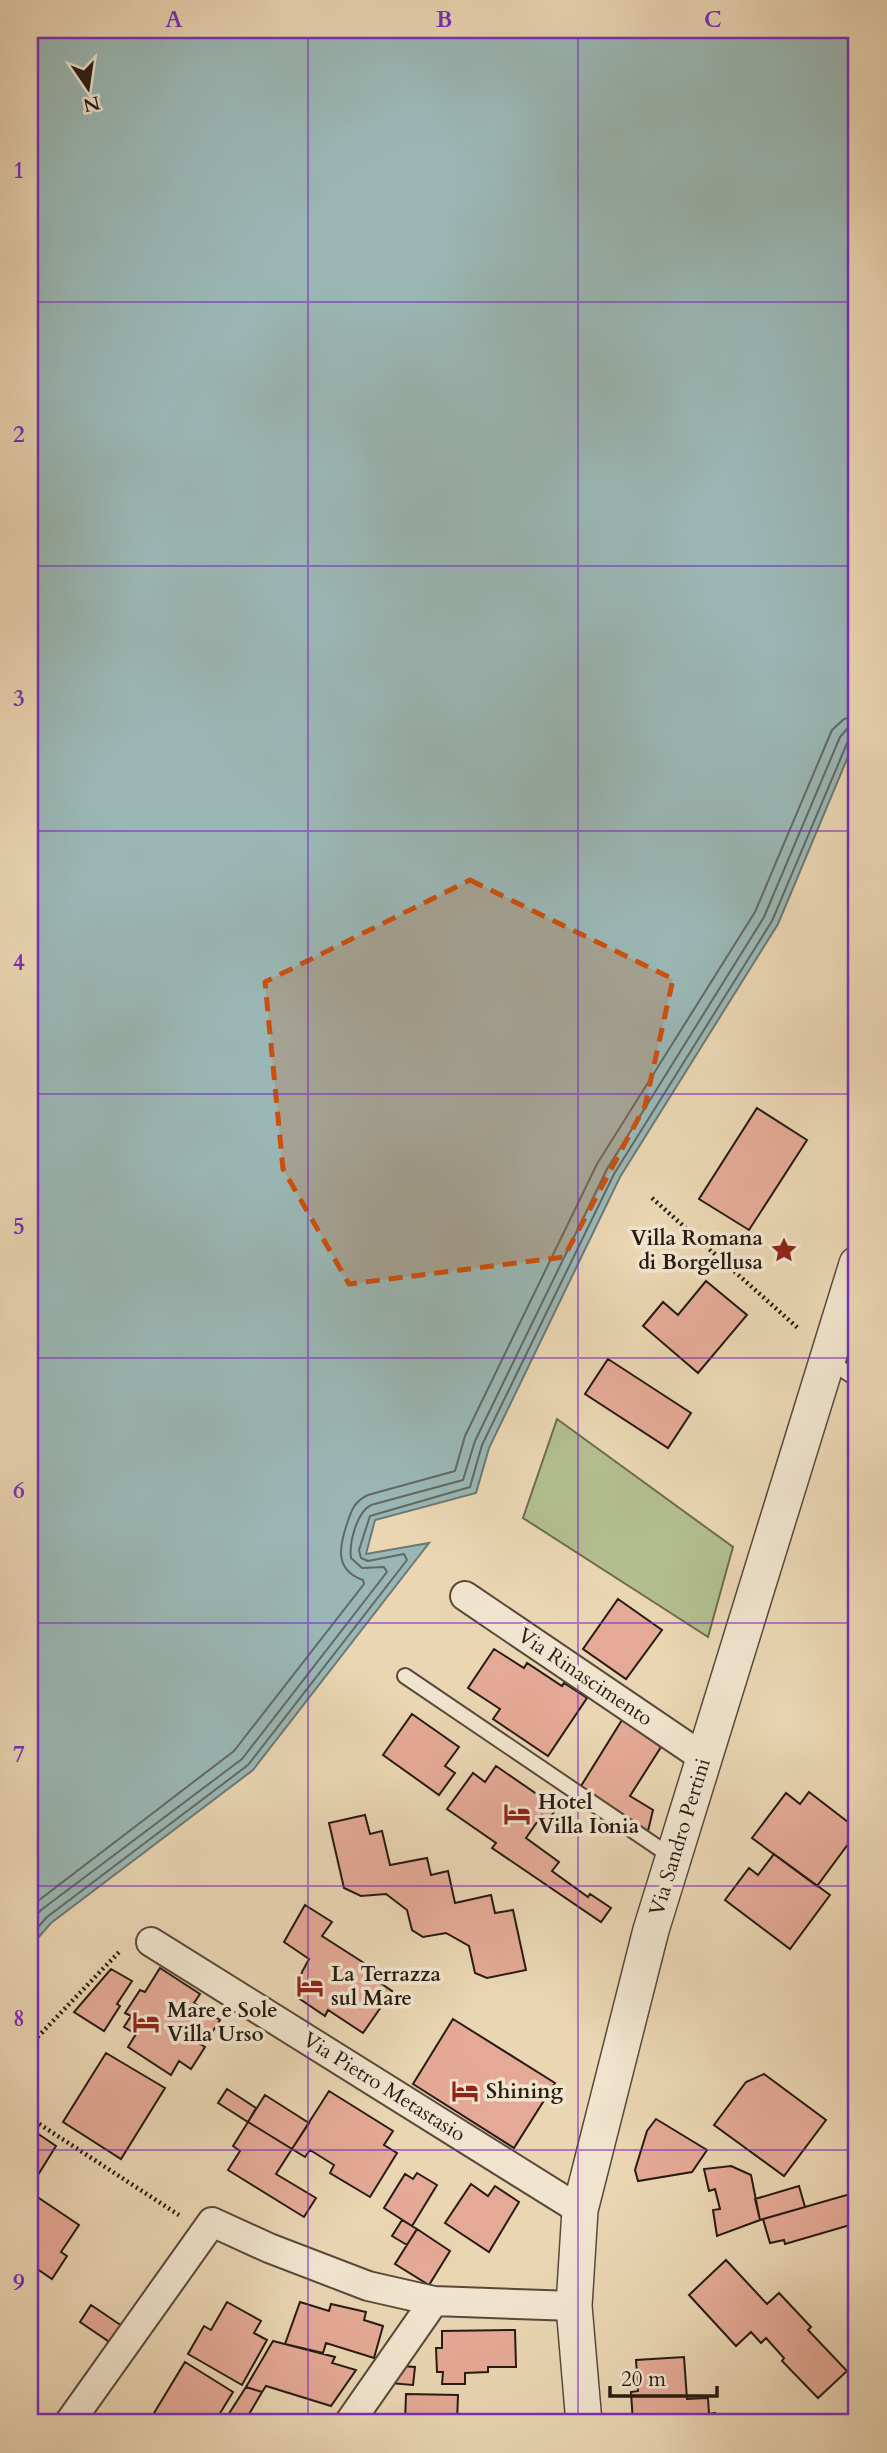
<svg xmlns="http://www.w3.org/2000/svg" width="887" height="2453" viewBox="0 0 887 2453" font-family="Cardo,serif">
	<rect width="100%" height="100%" fill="#ead6b3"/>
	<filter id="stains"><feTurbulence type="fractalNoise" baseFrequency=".00286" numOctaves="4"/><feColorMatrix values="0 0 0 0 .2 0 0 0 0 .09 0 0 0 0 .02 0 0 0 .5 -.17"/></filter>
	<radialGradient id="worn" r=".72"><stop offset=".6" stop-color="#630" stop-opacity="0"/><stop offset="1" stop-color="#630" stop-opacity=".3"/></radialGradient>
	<path fill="#b3be8f" stroke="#6d6c51" stroke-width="2" d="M557,1419L733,1547L708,1637L523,1518Z"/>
	<path fill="#9ab7b5" stroke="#6c7974" stroke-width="2" d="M30,30H857V735L778,924L620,1177L489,1448L476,1493L375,1520L366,1554L429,1543L253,1770L51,1923L30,1947Z"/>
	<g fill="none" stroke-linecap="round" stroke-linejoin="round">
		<path stroke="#606964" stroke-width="2" d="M30,1907L234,1751L364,1584L363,1580C338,1571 338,1553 345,1530C350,1515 352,1502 368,1495L455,1471L465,1436L597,1164L755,912L832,730L844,719L857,716
			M30,1923L41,1910L242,1759L387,1572L384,1567L362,1568L351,1558C349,1542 357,1512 371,1505L463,1480L475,1441L607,1169L764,917L840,737L847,729L857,727
			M30,1936L47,1917L248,1765L407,1560L404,1554L368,1561L361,1558L359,1550L370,1516L470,1487L482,1445L614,1174L772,921L848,741L852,736H857"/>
	</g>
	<path fill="#e5aa97" stroke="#271b13" stroke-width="2" d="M757,1108L807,1140L749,1230L699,1199Z
		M706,1281L747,1315L698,1373L643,1326L663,1302L678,1315Z
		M608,1359L691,1413L668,1448L585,1394Z
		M618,1599L662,1630L626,1679L583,1649Z
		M494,1649L524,1668L527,1663L562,1686L564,1683L587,1698L548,1756L493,1719L500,1709L468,1688Z
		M412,1714L459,1747L445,1766L455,1773L439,1795L383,1755Z
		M622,1720L661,1747L630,1796L653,1810L648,1831L581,1786Z
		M496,1766L557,1808L548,1820L542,1815L526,1838L559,1862L552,1871L588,1897L590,1894L611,1908L601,1922L492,1848L496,1843L447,1809L473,1773L485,1782Z
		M809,1792L857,1829V1832L817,1886L752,1838L786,1793L800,1804Z
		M365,1815L370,1834L382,1831L390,1865L427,1858L431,1875L448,1871L455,1903L491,1895L495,1913L513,1910L526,1970L487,1978L475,1973L469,1946L446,1933L423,1937L412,1930L407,1910L386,1894L361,1896L344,1888L329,1823Z
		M774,1854L830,1895L790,1949L725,1900L749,1868L758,1875Z
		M305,1905L332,1922L322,1936L364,1963L360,1969L392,1991L363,2033L328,2010L325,2016L297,1997L302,1972L309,1959L284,1942Z
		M160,1968L200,1994L194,2003L220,2020L211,2034L205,2031L197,2042L205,2047L191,2069L179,2061L171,2075L128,2047L136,2034L124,2027L131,2016L125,2013L140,1990L145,1992Z
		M111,1969L132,1981L117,2004L120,2006L104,2031L74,2012Z
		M453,2019L555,2083L514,2148L413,2084Z
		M106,2053L165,2088L121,2159L63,2122Z
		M764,2074L826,2120L784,2176L714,2125L746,2082Z
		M227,2089L256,2108L248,2122L218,2103Z
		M329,2091L393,2131L384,2145L397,2153L370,2197L330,2173L334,2165L310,2150L305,2157L292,2149Z
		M265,2095L309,2123L292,2149L248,2122Z
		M656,2119L707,2150L692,2172L638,2181L635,2170L647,2131Z
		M248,2122L292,2149L276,2174L316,2198L304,2217L228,2170L240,2151L233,2146Z
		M31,2129L56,2146L36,2178L30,2174Z
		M731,2166L751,2175L760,2220L717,2236L713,2210L720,2209L715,2189L709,2191L704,2169Z
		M417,2173L437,2185L412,2226L384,2208L405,2174L413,2179Z
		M471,2184L488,2196L495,2186L519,2202L489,2252L445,2223Z
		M799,2186L805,2207L760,2220L755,2199Z
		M30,2192L79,2225L61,2252L67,2256L52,2279L30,2264Z
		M857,2192V2223L785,2244L784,2240L770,2243L763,2219Z
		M402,2220L417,2229L407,2245L392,2236Z
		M417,2229L450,2251L429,2285L395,2264Z
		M726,2260L767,2304L779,2293L811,2327L808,2330L847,2371L818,2398L782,2361L784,2358L766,2338L761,2343L751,2332L736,2346L689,2295Z
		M227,2302L261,2321L254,2333L267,2340L242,2385L188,2354L204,2326L211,2330Z
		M300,2302L329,2311L331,2304L366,2312L364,2320L383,2326L374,2358L326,2343L323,2353L285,2344Z
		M91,2305L125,2328L114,2345L80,2322Z
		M515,2330L516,2367H488V2372L465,2373V2384H442L443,2372H437L436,2348H442V2331Z
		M273,2341L335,2357L332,2363L356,2370L331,2406L266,2386L262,2392L246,2387Z
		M684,2357L687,2399L708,2398L709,2414L715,2413L716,2423H633L631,2392L638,2391L636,2360Z
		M185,2362L233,2392L214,2423H148Z
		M401,2366L415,2367L413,2385L388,2383Z
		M246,2387L262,2392L244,2423H223Z
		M406,2394L458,2395L457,2423H405Z"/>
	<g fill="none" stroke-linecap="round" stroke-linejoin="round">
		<g stroke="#584a3b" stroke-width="18">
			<path id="service" d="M829,1361L857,1379
				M405,1676L672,1857"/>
		</g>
		<g stroke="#584a3b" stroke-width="32">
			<path id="minor" d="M465,1596L704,1758
				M151,1942L580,2210
				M69,2423L212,2222L269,2248L368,2286L434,2301L574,2306
				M349,2423L434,2301"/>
		</g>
		<g stroke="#584a3b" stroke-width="38">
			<path id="tertiary" d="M584,2423L574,2306L580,2210L651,1930L857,1264"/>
		</g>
		<path stroke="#271b13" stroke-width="4.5" stroke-dasharray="2 3.5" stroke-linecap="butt" d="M652,1198L799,1329
			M30,2045L120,1951
			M30,2118L179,2215"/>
		<use href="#service" stroke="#f1e4ce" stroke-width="14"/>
		<use href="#minor" stroke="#f1e4ce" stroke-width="28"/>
		<use href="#tertiary" stroke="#f1e4ce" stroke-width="35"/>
	</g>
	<path fill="#cb500d" fill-opacity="0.2" stroke="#cb500d" stroke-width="5" stroke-dasharray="14 9" stroke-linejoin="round" d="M470,880L673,979L645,1106L564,1257L349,1284L283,1169L265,982Z"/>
	<path fill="none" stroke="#7b2cbf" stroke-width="2" stroke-opacity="0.55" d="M308,30V2423M578,30V2423M30,302H857M30,566H857M30,831H857M30,1094H857M30,1358H857M30,1623H857M30,1886H857M30,2150H857"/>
	<defs>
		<g id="sight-bare" transform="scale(2.1)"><path d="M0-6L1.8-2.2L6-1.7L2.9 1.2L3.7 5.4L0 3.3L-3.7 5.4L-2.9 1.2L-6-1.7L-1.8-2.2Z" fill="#8f2418" stroke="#f1e4ce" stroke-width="2.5" paint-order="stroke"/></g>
		<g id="hotel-bare" transform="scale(2.1)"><path d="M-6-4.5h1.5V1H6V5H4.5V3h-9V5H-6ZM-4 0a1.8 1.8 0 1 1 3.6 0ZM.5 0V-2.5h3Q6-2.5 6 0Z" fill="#8f2418" stroke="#f1e4ce" stroke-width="2.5" paint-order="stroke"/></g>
	</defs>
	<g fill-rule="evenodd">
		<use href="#sight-bare" x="784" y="1250"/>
		<use href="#hotel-bare" x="517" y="1814"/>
		<use href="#hotel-bare" x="310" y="1986"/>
		<use href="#hotel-bare" x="146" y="2022"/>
		<use href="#hotel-bare" x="465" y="2091"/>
	</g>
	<g text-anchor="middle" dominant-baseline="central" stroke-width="7" stroke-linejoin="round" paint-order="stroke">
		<g font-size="21" font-weight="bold" fill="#271b13" stroke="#f1e4ce" text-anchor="start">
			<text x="763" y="1238" text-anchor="end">Villa Romana<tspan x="763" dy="24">di Borgellusa</tspan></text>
			<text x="538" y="1802">Hotel<tspan x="538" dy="24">Villa Ionia</tspan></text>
			<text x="331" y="1974">La Terrazza<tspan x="331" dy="24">sul Mare</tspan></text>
			<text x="167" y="2010">Mare e Sole<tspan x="167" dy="24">Villa Urso</tspan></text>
			<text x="486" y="2091">Shining</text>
		</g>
		<g font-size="21" fill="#271b13" stroke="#f1e4ce">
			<text transform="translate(585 1677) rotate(34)">Via Rinascimento</text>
			<text transform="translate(680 1837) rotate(-73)">Via Sandro Pertini</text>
			<text transform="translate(384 2087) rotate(32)">Via Pietro Metastasio</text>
		</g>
	</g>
	<rect width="887" height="2453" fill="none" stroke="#ead6b3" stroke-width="77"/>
	<g transform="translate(88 88) rotate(167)" stroke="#f1e4ce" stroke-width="5" paint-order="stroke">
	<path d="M0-5L12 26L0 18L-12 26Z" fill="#271b13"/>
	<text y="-10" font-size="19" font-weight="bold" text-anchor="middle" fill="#271b13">N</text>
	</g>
	<path d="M610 2386v10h107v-10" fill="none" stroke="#271b13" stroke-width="3.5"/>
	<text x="621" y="2386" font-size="21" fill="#271b13" stroke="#f1e4ce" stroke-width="5" paint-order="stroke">20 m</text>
	<rect x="38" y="38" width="810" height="2376" fill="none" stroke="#7b2cbf" stroke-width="2.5"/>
	<g font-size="23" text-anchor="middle" font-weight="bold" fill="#7b2cbf">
		<text x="174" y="27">A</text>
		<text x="444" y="27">B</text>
		<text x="713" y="27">C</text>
		<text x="19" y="178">1</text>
		<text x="19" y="442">2</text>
		<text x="19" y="706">3</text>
		<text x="19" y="970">4</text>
		<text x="19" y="1234">5</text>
		<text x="19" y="1498">6</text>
		<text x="19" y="1762">7</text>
		<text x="19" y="2026">8</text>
		<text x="19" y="2290">9</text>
	</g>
	<rect width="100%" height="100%" filter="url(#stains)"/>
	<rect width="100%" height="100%" fill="url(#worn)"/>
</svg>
